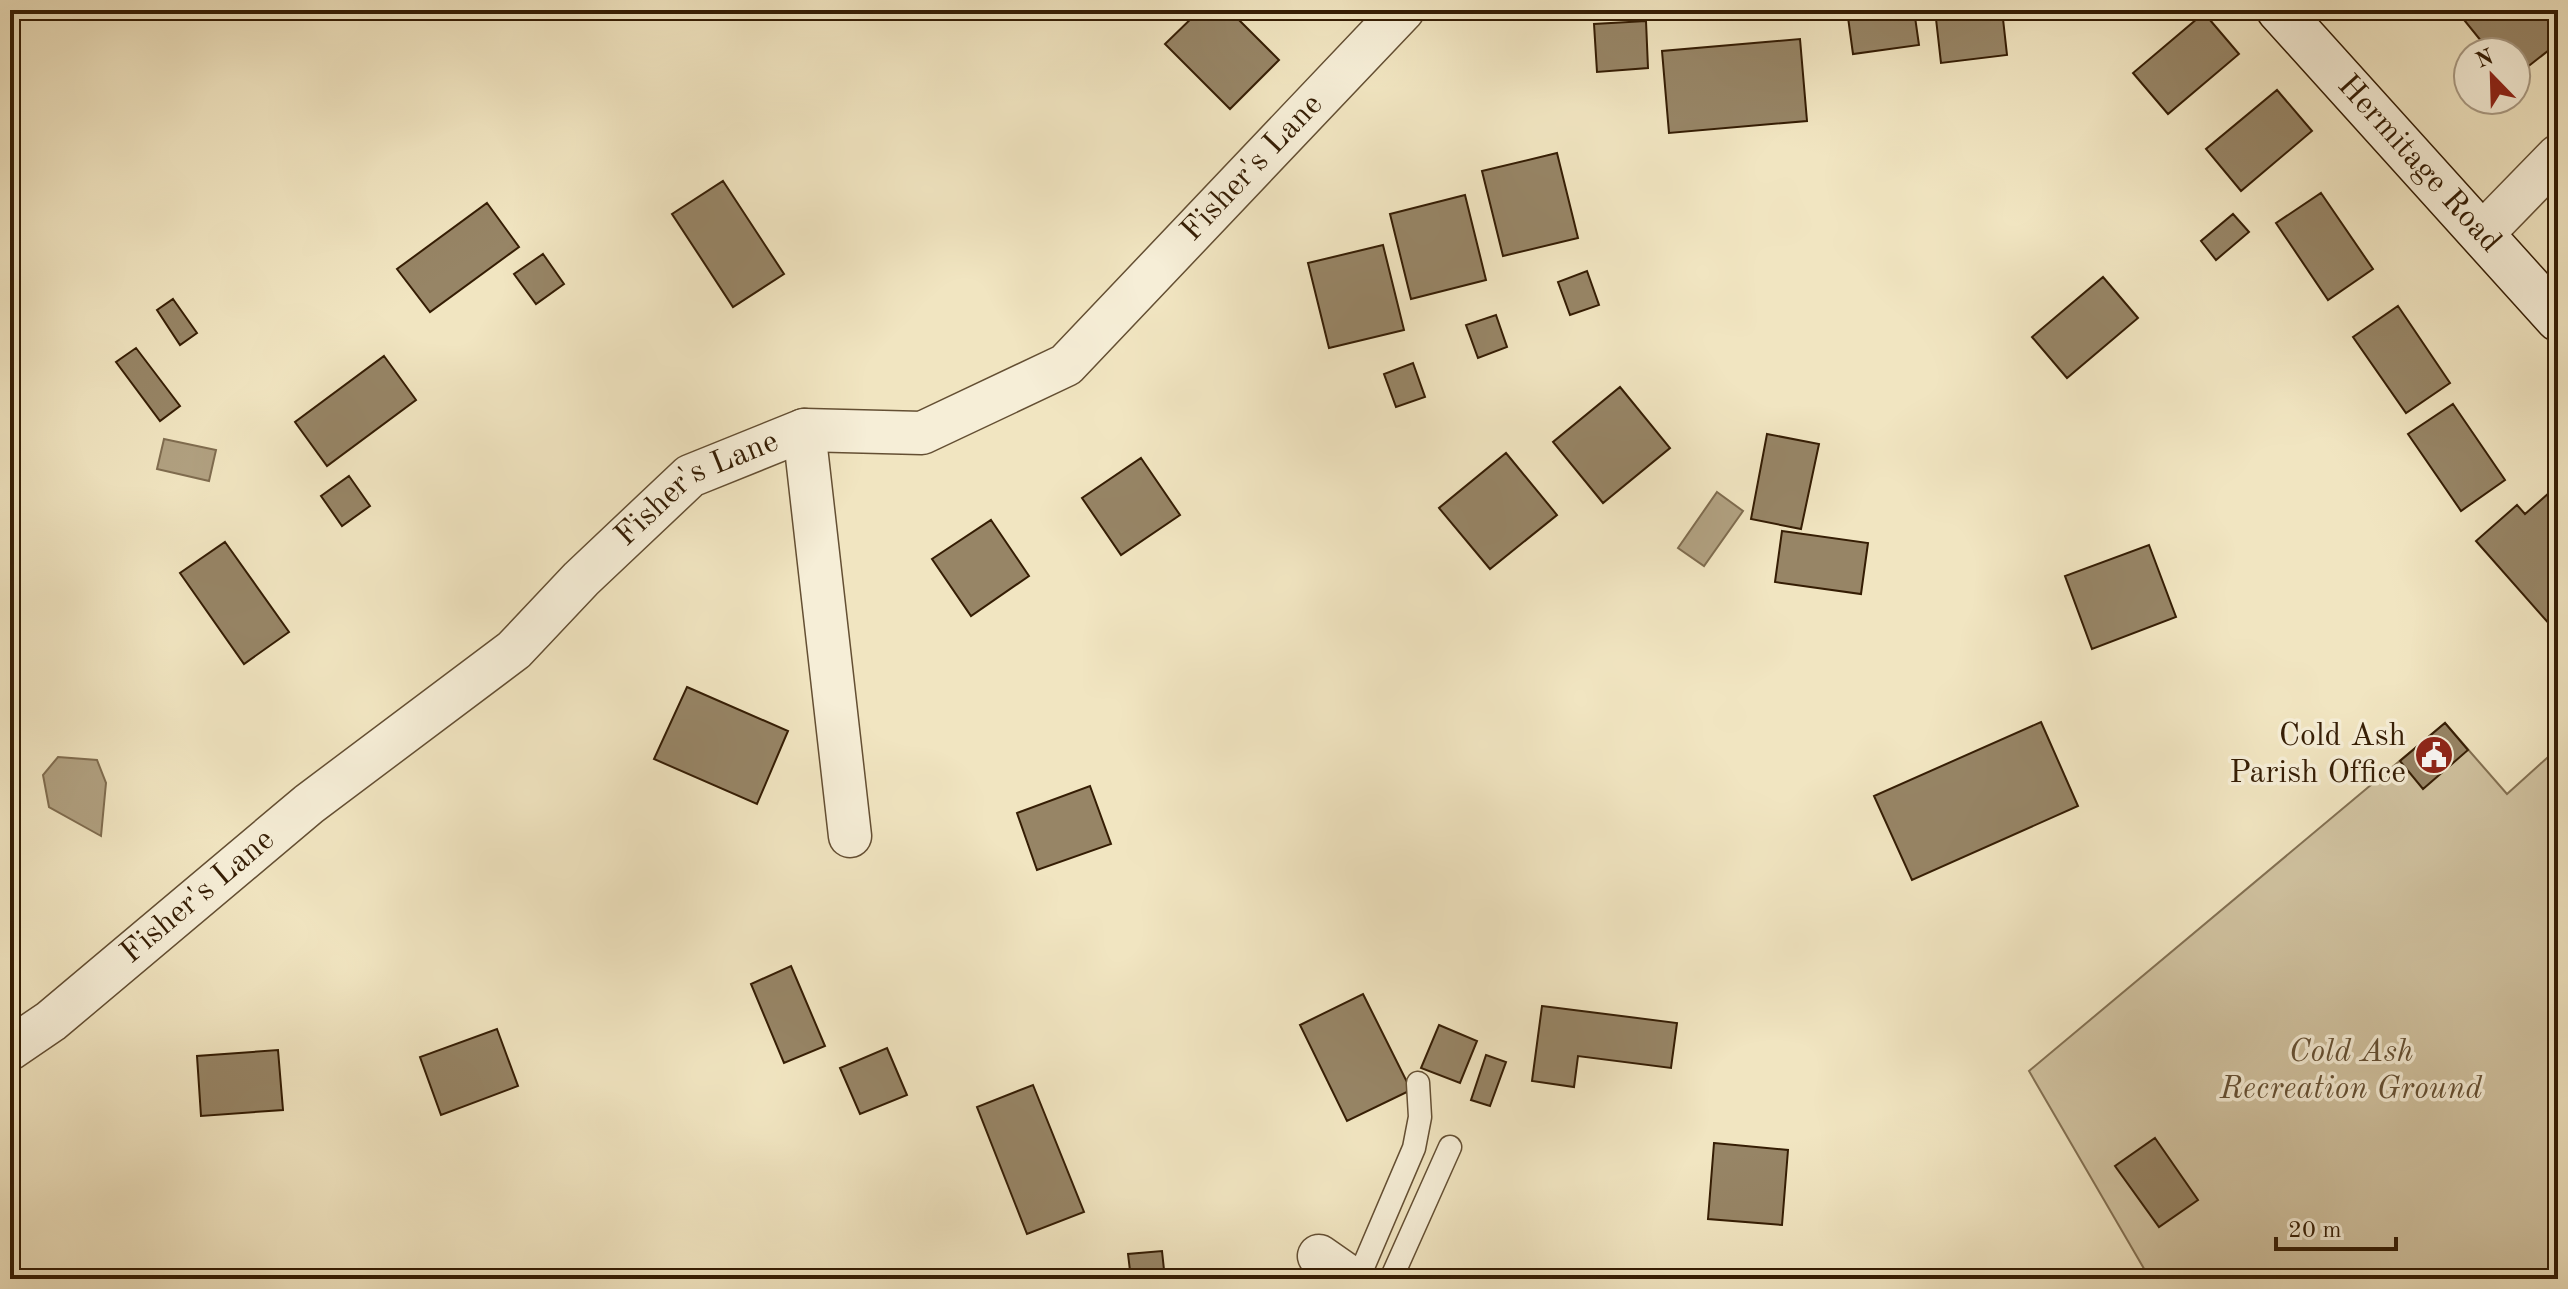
<svg xmlns="http://www.w3.org/2000/svg" width="2568" height="1289" viewBox="0 0 2568 1289" font-family="'Old Standard TT',serif">
	<rect width="100%" height="100%" fill="#f1e5c1"/>
	<filter id="stains"><feTurbulence type="fractalNoise" baseFrequency=".0025" numOctaves="4"/><feColorMatrix values="0 0 0 0 .2 0 0 0 0 .09 0 0 0 0 .02 0 0 0 .5 -.17"/></filter>
	<radialGradient id="worn" r=".72"><stop offset=".6" stop-color="#630" stop-opacity="0"/><stop offset="1" stop-color="#630" stop-opacity=".3"/></radialGradient>
	<path fill="#d1c3a1" stroke="#837052" stroke-width="2" d="M2445,723L2507,794L2558,748V1279H2150L2029,1071Z"/>
	<path fill="#b1a181" stroke="#7f6c4f" stroke-width="2" d="M164,439L216,450L209,481L157,469Z
		M1717,492L1743,511L1704,566L1678,548Z
		M58,757L97,760L106,783L101,836L49,807L43,775Z"/>
	<path fill="#978566" stroke="#351d04" stroke-width="2" d="M1200,10H1229L1279,60L1230,109L1165,44Z
		M1847,10H1914L1919,45L1853,54Z
		M1935,10H2002L2007,55L1941,63Z
		M2456,10H2558V43L2516,76V52H2490Z
		M2204,13L2239,54L2168,114L2133,73Z
		M1646,21L1648,68L1597,72L1594,24Z
		M1800,39L1807,121L1669,133L1662,51Z
		M2277,90L2312,131L2241,191L2206,149Z
		M1557,153L1578,238L1503,256L1482,171Z
		M723,181L784,274L733,307L672,214Z
		M2321,193L2373,269L2328,300L2276,223Z
		M1465,195L1486,280L1411,299L1390,214Z
		M487,203L519,247L430,312L397,269Z
		M2233,214L2249,232L2216,260L2201,241Z
		M1383,245L1404,330L1329,348L1308,263Z
		M543,254L564,284L536,304L514,274Z
		M1587,271L1599,305L1570,315L1558,282Z
		M2103,277L2138,318L2067,378L2032,337Z
		M173,299L197,333L180,345L157,310Z
		M2398,306L2450,383L2406,413L2353,337Z
		M1496,315L1507,347L1478,358L1466,325Z
		M136,348L180,406L160,421L116,362Z
		M384,356L416,400L327,466L295,422Z
		M1413,363L1425,397L1396,407L1384,374Z
		M1620,387L1670,448L1603,503L1553,442Z
		M2453,404L2505,480L2461,511L2408,434Z
		M1767,434L1819,444L1801,529L1751,519Z
		M1506,453L1557,515L1490,569L1439,508Z
		M1141,458L1180,515L1121,555L1082,498Z
		M349,476L370,506L342,526L321,496Z
		M2558,485V622L2552,627L2476,541L2517,505L2525,514Z
		M991,520L1029,576L971,616L932,559Z
		M1782,531L1868,543L1861,594L1775,582Z
		M225,542L289,632L244,664L180,573Z
		M2149,545L2176,617L2092,649L2065,576Z
		M687,687L788,731L757,804L654,759Z
		M2041,722L2078,806L1912,880L1874,796Z
		M2445,723L2468,750L2423,789L2400,761Z
		M1090,786L1111,844L1037,870L1017,813Z
		M791,966L825,1046L784,1063L751,984Z
		M1363,994L1411,1090L1347,1121L1300,1025Z
		M1542,1006L1677,1023L1671,1068L1578,1056L1574,1087L1532,1081Z
		M1439,1025L1477,1041L1460,1083L1421,1068Z
		M497,1029L518,1086L441,1115L420,1057Z
		M887,1048L907,1095L860,1114L840,1068Z
		M278,1050L283,1110L201,1116L197,1056Z
		M1486,1055L1506,1062L1490,1106L1471,1100Z
		M1033,1085L1084,1212L1027,1234L977,1107Z
		M2155,1138L2198,1200L2159,1227L2115,1166Z
		M1714,1143L1788,1150L1782,1225L1708,1219Z
		M1162,1251L1165,1279H1131L1128,1254Z"/>
	<g fill="none" stroke-linecap="round" stroke-linejoin="round">
		<g stroke="#644f33" stroke-width="25">
			<path id="lane" d="M1358,1279L1414,1148L1420,1117L1418,1083
				M1391,1279L1450,1147"/>
		</g>
		<g stroke="#644f33" stroke-width="45">
			<g id="street">
				<path d="M2482,234L2558,156"/>
				<path d="M804,430L850,836"/>
				<path id="s1" d="M10,1049L51,1021L309,804L514,650L581,579L690,476L804,430L922,433L1066,365L1403,10"/>
				<path d="M1319,1256L1352,1279"/>
			</g>
		</g>
		<g stroke="#351d04" stroke-width="47">
			<g id="secondary">
				<path id="s2" d="M2279,10L2558,319"/>
			</g>
		</g>
		<use href="#lane" stroke="#f6eed7" stroke-width="22"/>
		<use href="#street" stroke="#f6eed7" stroke-width="42"/>
		<use href="#secondary" stroke="#f6eed7" stroke-width="44"/>
	</g>
	<defs>
		<g id="civic-disc" transform="scale(2)"><circle r="9.5" fill="#8f2418" stroke="#f6eed7"/><path d="M-.6-6.5H3V-4.5H.6V-3L4-1V1h2V6H-6V1h2V-1L-.6-3ZM-1.2 2.5V6h2.4V2.5Z" fill="#fff"/></g>
	</defs>
	<g fill-rule="evenodd">
		<use href="#civic-disc" x="2434" y="755"/>
	</g>
	<g text-anchor="middle" dominant-baseline="central" stroke-width="7" stroke-linejoin="round" paint-order="stroke">
		<g font-size="32" fill="#351d04" stroke="#f6eed7">
			<text stroke="none"><textPath href="#s2" startOffset="208">Hermitage Road</textPath></text>
			<text stroke="none"><textPath href="#s1" startOffset="1562">Fisher's Lane</textPath></text>
			<text stroke="none"><textPath href="#s1" startOffset="890">Fisher's Lane</textPath></text>
			<text stroke="none"><textPath href="#s1" startOffset="242">Fisher's Lane</textPath></text>
		</g>
		<g font-size="32" fill="#351d04" stroke="#f6eed7" text-anchor="end">
			<text x="2406" y="737">Cold Ash<tspan x="2406" dy="37">Parish Office</tspan></text>
		</g>
		<g font-size="32" font-style="italic" fill="#644f33" stroke="#f6eed7">
			<text x="2351" y="1053">Cold Ash<tspan x="2351" dy="37">Recreation Ground</tspan></text>
		</g>
	</g>
	<rect width="2568" height="1289" fill="none" stroke="#f1e5c1" stroke-width="40"/>
	<rect x="12" y="12" width="2544" height="1265" fill="none" stroke="#351d04" stroke-width="4"/>
	<rect x="20" y="20" width="2528" height="1249" fill="none" stroke="#351d04" stroke-width="2"/>
	<g transform="translate(2492 76) rotate(337)"><circle r="38" fill="#f6eed7" stroke="#a99a83" stroke-width="2"/>
	<path d="M0-6L14 30L0 20L-14 30Z" fill="#8f2418"/>
	<text y="-12" font-size="22" font-weight="bold" text-anchor="middle" fill="#351d04">N</text>
	</g>
	<path d="M2276 1237v12h120v-12" fill="none" stroke="#351d04" stroke-width="4"/>
	<text x="2288" y="1237" font-size="24" fill="#351d04" stroke="#f6eed7" stroke-width="6" paint-order="stroke">20 m</text>
	<rect width="100%" height="100%" filter="url(#stains)"/>
	<rect width="100%" height="100%" fill="url(#worn)"/>
</svg>
